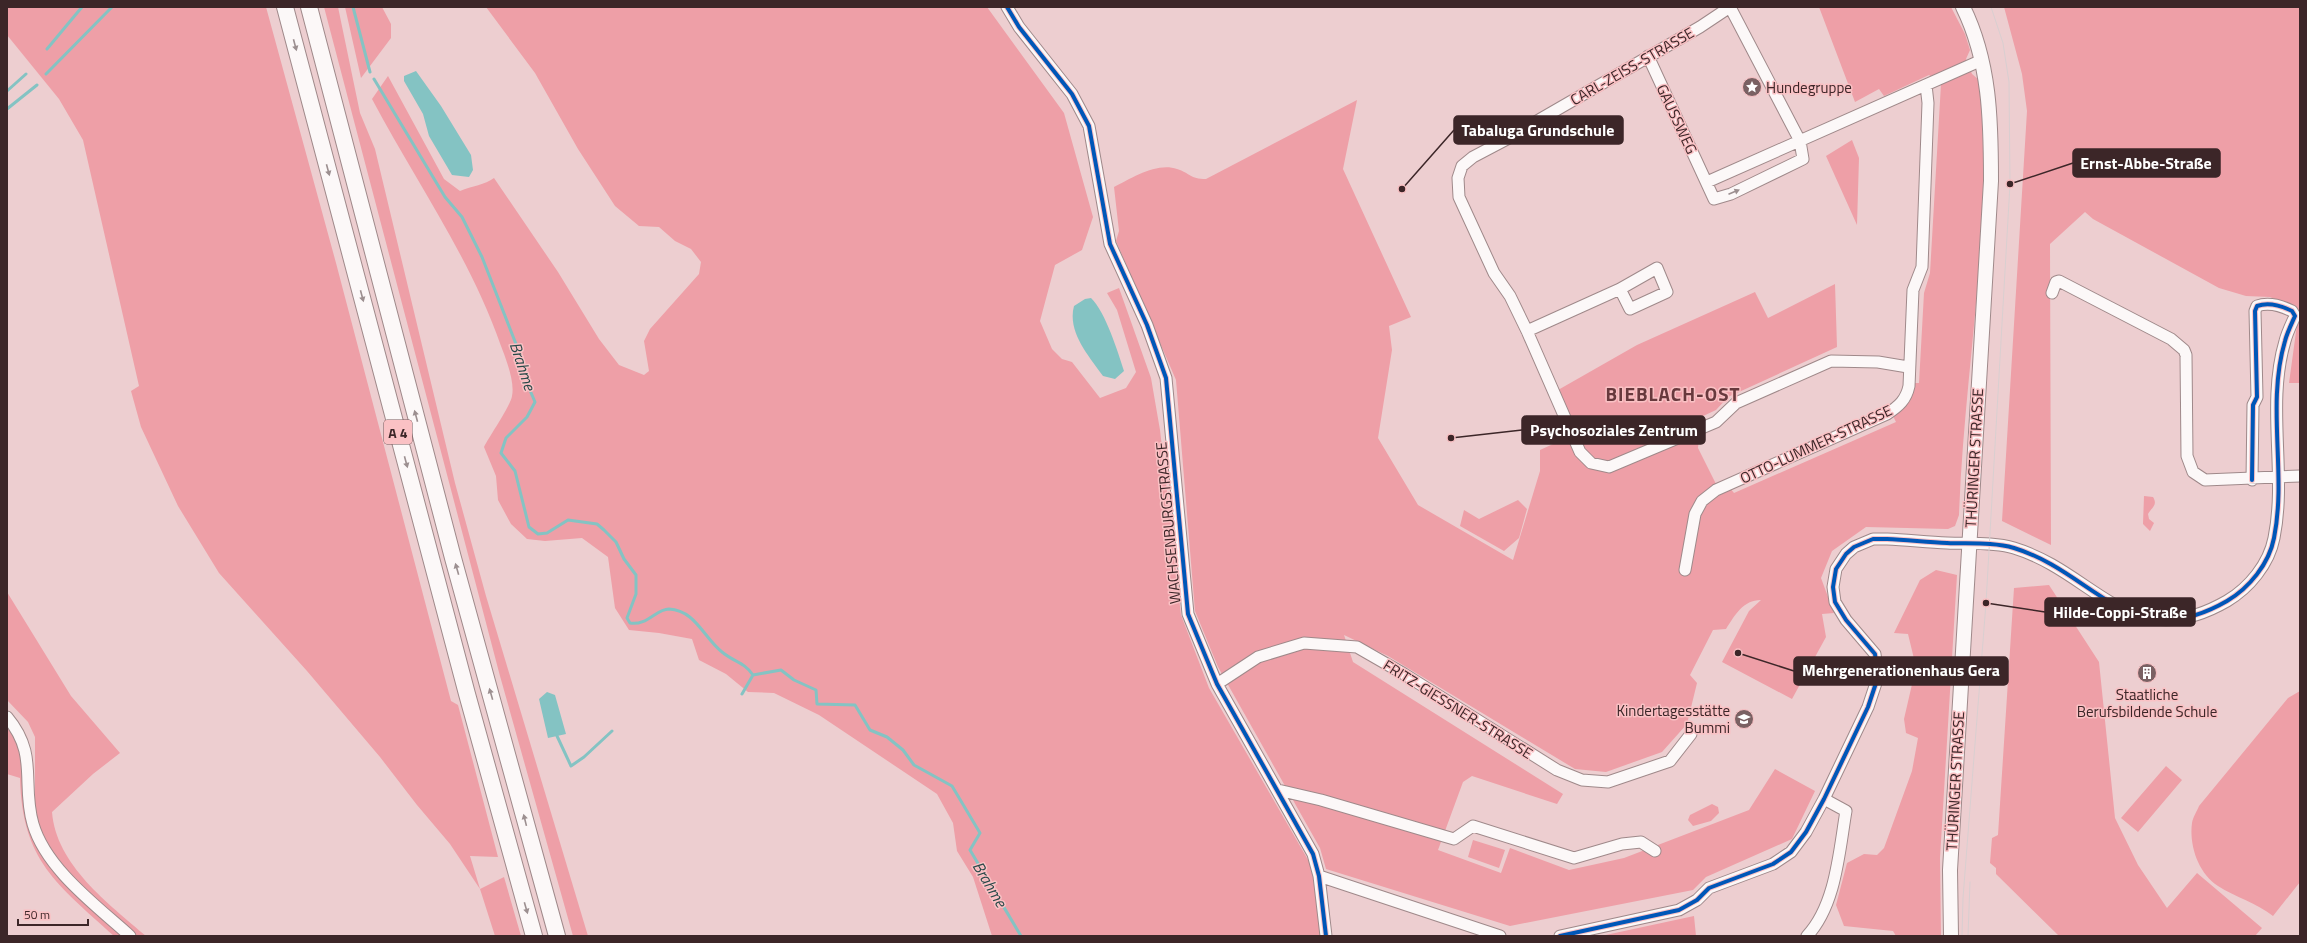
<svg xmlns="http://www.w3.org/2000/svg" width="2307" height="943" viewBox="0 0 2307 943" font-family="'Titillium Web',sans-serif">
	<rect width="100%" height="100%" fill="#edced0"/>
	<path fill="#ee9fa7" d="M7,7H266L336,263L451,701L458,705L498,857L470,856L480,889L504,877L521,936H495L480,889L450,844L417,805L380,757L307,671L219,573L178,506L141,427L131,391L139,386L83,140L59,99L7,35Z
		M324,7H338L360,113L375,149L455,483L486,596L588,936H573L500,676Z
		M345,7H382L391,24V38L361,78Z
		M486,7H987L1064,113L1093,217L1082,250L1055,265L1040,321L1052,349L1062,359L1072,362L1100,398L1126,388L1136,372L1117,310L1107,293L1119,288L1151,378L1160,430L1181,615L1209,688L1311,865L1322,936H992L973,877L957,851L953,823L937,794L819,715L774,693L748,692L726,674L699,660L692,639L659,633L629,630L615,608L608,557L582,538L545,541L527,539L511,524L498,500L496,476L484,447C489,437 511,405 512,396C515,382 506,359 501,346C470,257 416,182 372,99L388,76L444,179L460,191C472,186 485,185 494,178L558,272L599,339L619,365L644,375L649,371L644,341L650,329L699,274L701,262L691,249L675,241L659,227L639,226L615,206L578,149L535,73Z
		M1819,7H1951L1965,34L1970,50L1966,59L1972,74L1979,80C1994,225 1964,370 1959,515L1955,526L1948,529L1866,527L1832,551L1821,578L1834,613L1822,614L1826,637L1792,699L1722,662L1749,611L1761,600C1743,600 1735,615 1726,629L1713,630L1690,675L1697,683L1687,724L1662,752L1606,772L1575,769L1388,656L1344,635L1353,662L1563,794L1557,804L1472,776L1463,782L1438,850L1501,873L1510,848L1569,870L1624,858L1749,810L1775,769L1815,791L1792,839L1706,877L1693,890L1510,926L1326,869L1320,848L1218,667L1195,611L1176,380L1116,241L1119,231L1114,187C1132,178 1157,162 1177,169C1190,173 1190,179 1206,179L1357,100L1343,169L1411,317L1389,326L1392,350L1378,438L1418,505L1513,560L1540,471V450L1577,433L1558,390L1637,345L1755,292L1768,318L1835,284L1837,347L1728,397L1716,410L1701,417L1698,448L1720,492L1730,488L1734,493L1896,422L1893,416L1910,401L1913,383H1919L1924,293L1930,273L1941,84L1929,75L1884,96L1879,89L1855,102Z
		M2004,7H2300V383H2289L2299,310L2270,297L2246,296L2219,288L2093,219L2085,212L2050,244L2051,545L2002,521L2027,111L2022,74Z
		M1852,140L1859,158L1857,225L1826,156Z
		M2144,496L2153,497C2158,505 2152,507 2148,514L2149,519L2154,523L2150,531L2143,524Z
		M1518,500L1527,509L1519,538L1504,551L1460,526L1464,510L1479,519Z
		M1936,570L1957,575L1940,858L1941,936H1896L1893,931L1844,926L1836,905L1847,863L1864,854L1877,855L1884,848L1912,771L1918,738L1906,733L1904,719L1916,667L1908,634L1894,633L1920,580Z
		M2049,585L2099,662L2115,818L2138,865L2167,908L2197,873L2262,928L2255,936H2059L1996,874V868L1990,863L1992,838L1998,835L2014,588Z
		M7,592L71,696L120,753L93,774L52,812C56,865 109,904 146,936H136L79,884L54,856L37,825L35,806V737L28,722L7,700Z
		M2300,691V882L2273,916C2257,903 2235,897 2218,886C2198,873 2189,845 2192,823C2193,817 2197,811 2199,806L2288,698Z
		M7,721L23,751L30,830L123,936H114C57,884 22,861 20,778L7,774Z
		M2166,766L2182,780L2138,832L2121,818Z
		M1712,804L1718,807L1719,813L1711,821L1693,826L1688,820L1690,815Z
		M1473,840L1505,850L1499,868L1468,857Z
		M1694,916L1696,936H1601Z"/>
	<path fill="#84c3c3" d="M416,71L441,106L471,155L473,170L469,177L452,175L429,136L423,114L404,81V76Z
		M1091,298C1106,313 1117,350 1124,371L1115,379L1103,376C1089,356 1067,332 1074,306L1085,299Z
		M547,692L555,695L566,734L548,738L539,699Z"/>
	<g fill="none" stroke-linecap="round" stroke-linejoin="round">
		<path stroke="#84c3c3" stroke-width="3" d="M353,7L370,72
			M47,49L82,7
			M46,74L112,7
			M374,79L445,197L462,217L482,257L525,367L526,381L535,402L527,417L506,438L501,453L515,471L529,527L538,534L547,533L568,520L597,524L604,530L616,542L624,559L636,575V594L627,618L630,623C647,626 656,609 669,609C695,610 704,638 722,652C734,662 744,662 753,675L781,670L794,680L816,690L817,704L855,705L870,730L887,737L903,750L914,765L952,786L980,833L970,850L1021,936
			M7,91L26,74
			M7,109L37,85
			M742,694L753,675
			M557,736L571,766L584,757L612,731"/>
		<g stroke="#9f898a" stroke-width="13">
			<path id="minor" d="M1007,7L1019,27L1072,94L1089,126L1110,244L1147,325L1166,378L1188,614L1217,684L1313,854L1319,876L1326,936
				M1730,7L1700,27L1532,124L1525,136L1511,137L1473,157L1462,166L1458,178L1459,197L1494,273L1510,296L1527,331L1580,452L1591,463L1609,467L1716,422L1736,403L1831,361L1878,362L1908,367
				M1648,56L1714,199L1731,194L1803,159L1800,141L1730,7
				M1511,137C1514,127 1521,122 1532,124
				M1707,182L1982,60
				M2052,293L2056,282L2059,281L2171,339L2184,350L2186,355L2187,456L2193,472L2205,480L2300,476
				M1527,331L1620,289L1657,268L1667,292L1630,309L1620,289
				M1685,570L1695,514L1702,501L1716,490L1887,414C1899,406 1906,400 1909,386L1913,290L1922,267L1928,103L1926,85
				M1217,684L1258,657L1304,643L1357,647L1404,674L1557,770L1582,780L1608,782L1670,761L1691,734
				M7,717C39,755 21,783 33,824C46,869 97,906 130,936
				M1278,790L1321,800L1454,839L1473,826L1574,858L1622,844L1641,842L1655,851
				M1319,876L1500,936
				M1560,936L1679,910L1697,900L1709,888L1773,864L1791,852L1806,832L1824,799L1868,707L1878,677L1875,654L1846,620L1835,602L1833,587L1836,569L1846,554L1854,547L1873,539H1887C1907,540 1927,542 1947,543C1969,544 1993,542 2014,548C2096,573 2130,657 2227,601C2249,588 2269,564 2274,538C2287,474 2266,405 2285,341C2287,333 2291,325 2295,316L2292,311C2282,306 2268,302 2257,306L2255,311L2257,397L2253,405L2252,480
				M1807,936C1836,905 1839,852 1846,811L1824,799"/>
		</g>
		<g stroke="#9f898a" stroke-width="16">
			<path id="major" d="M1951,936L1950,870L1991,181C1991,120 1990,62 1963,7"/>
		</g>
		<g stroke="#9f898a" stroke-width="18">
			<path id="highway" d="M285,7L467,694L534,936
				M309,7L453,558L557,936"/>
		</g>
		<use href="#minor" stroke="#fcf8f8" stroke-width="11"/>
		<use href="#major" stroke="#fcf8f8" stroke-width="14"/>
		<use href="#highway" stroke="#fcf8f8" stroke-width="16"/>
		<path stroke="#d9cfd0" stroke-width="1" d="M1962,936L1963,898L1986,603L2010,184L2009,82L2003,43L1991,7
			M1968,936L1970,882"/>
		<g stroke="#fac1c4" stroke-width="6">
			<path id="cycleway" d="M1007,7L1019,27L1072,94L1089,126L1110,244L1147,325L1166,378L1188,614L1217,684L1313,854L1319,876L1326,936
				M1560,936L1679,910L1697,900L1709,888L1773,864L1791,852L1806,832L1824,799L1868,707L1878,677L1875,654L1846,620L1835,602L1833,587L1836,569L1846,554L1854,547L1873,539H1887C1907,540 1927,542 1947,543C1969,544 1993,542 2014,548C2096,573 2130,657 2227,601C2249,588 2269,564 2274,538C2287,474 2266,405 2285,341C2287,333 2291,325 2295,316L2292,311C2282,306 2268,302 2257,306L2255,311L2257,397L2253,405L2252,480"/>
		</g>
		<use href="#cycleway" stroke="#0057b8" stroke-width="4"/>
	</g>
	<defs><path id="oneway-solid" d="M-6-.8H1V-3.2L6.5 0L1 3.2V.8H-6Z"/></defs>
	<g fill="#9c8f90">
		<use href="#oneway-solid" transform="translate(295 45) rotate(75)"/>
		<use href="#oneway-solid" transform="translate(328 170) rotate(75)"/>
		<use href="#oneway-solid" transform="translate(1734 192) rotate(-23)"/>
		<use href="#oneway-solid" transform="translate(362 296) rotate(75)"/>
		<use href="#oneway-solid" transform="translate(416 416) rotate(-105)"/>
		<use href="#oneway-solid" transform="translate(406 462) rotate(75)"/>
		<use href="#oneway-solid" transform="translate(457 569) rotate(-106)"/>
		<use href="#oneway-solid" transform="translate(491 694) rotate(-106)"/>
		<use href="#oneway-solid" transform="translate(525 820) rotate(-104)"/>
		<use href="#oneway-solid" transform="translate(526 908) rotate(74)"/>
	</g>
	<defs>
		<g id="sight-disc" transform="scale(1)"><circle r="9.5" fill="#7a6163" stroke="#fac1c4"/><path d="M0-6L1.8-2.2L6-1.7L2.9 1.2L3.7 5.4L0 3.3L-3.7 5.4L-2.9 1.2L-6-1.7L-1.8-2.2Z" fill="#fff"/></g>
		<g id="building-disc" transform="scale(1)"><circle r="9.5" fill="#7a6163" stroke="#fac1c4"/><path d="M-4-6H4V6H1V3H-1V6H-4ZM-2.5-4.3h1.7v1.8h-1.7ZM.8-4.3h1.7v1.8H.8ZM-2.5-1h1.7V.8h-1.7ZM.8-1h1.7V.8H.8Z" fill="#fff"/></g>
		<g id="school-disc" transform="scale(1)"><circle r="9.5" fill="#7a6163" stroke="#fac1c4"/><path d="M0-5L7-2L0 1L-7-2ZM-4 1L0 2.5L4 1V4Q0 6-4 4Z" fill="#fff"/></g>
	</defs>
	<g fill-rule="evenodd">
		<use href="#sight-disc" x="1752" y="87"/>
		<use href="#building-disc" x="2147" y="673"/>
		<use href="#school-disc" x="1744" y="719"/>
	</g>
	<g text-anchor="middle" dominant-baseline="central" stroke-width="3" stroke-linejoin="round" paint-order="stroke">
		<rect fill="#fac1c4" stroke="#755457" stroke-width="1" x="384" y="420" width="28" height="24" rx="3"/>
		<g font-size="14" font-weight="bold" fill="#3c2628">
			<text x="398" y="432">A 4</text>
		</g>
		<g font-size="15" fill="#3c2628" stroke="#fac1c4">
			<text transform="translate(1632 66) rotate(-30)">CARL-ZEISS-STRASSE</text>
			<text transform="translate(1677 119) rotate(65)">GAUSSWEG</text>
			<text transform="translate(1816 444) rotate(-25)">OTTO-LUMMER-STRASSE</text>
			<text transform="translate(1974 458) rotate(-87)">THÜRINGER STRASSE</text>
			<text transform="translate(1168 523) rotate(-95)">WACHSENBURGSTRASSE</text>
			<text transform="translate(1458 709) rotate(32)">FRITZ-GIESSNER-STRASSE</text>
			<text transform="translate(1955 781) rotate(-87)">THÜRINGER STRASSE</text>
		</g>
		<g font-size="15" fill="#3c2628" stroke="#fac1c4" text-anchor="start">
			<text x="1766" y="87">Hundegruppe</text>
			<text x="2147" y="694" text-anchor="middle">Staatliche<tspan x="2147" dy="17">Berufsbildende Schule</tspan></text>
			<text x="1730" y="710" text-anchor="end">Kindertagesstätte<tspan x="1730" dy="17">Bummi</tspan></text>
		</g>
		<g font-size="16" font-style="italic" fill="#284848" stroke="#fac1c4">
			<text transform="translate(523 366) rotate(72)">Brahme</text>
			<text transform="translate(990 884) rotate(59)">Brahme</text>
		</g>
		<g font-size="19" font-weight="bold" letter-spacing="1" fill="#68393d" stroke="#fac1c4">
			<text x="1673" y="393">BIEBLACH-OST</text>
		</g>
	</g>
	<path fill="none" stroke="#3c2628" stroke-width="1.5" d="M1402 189L1454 130M2010 184L2073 163M1451 438L1522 430M1986 603L2045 612M1738 653L1794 671"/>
	<g fill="#3c2628" stroke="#fac1c4" stroke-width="1.5">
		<circle cx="1402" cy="189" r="4"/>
		<circle cx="2010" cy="184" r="4"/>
		<circle cx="1451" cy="438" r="4"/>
		<circle cx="1986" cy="603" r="4"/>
		<circle cx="1738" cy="653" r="4"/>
	</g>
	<g fill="#3c2628" stroke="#3c2628" stroke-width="1.5">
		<rect x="1454" y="116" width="169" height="28" rx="4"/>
		<rect x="2073" y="149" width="147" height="28" rx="4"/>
		<rect x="1522" y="416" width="183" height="28" rx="4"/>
		<rect x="2045" y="598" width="150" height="28" rx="4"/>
		<rect x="1794" y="657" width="214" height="28" rx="4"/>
	</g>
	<g font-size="16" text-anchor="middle" font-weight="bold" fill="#fff">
		<text x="1538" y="136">Tabaluga Grundschule</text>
		<text x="2146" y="169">Ernst-Abbe-Straße</text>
		<text x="1614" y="436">Psychosoziales Zentrum</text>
		<text x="2120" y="618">Hilde-Coppi-Straße</text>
		<text x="1901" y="676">Mehrgenerationenhaus Gera</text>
	</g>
	<rect width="2307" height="943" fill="none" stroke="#3c2628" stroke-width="16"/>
	<path d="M18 919v6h70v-6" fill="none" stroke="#3c2628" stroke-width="2"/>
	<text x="24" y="919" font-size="12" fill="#3c2628" stroke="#fac1c4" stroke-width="3" paint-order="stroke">50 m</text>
</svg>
